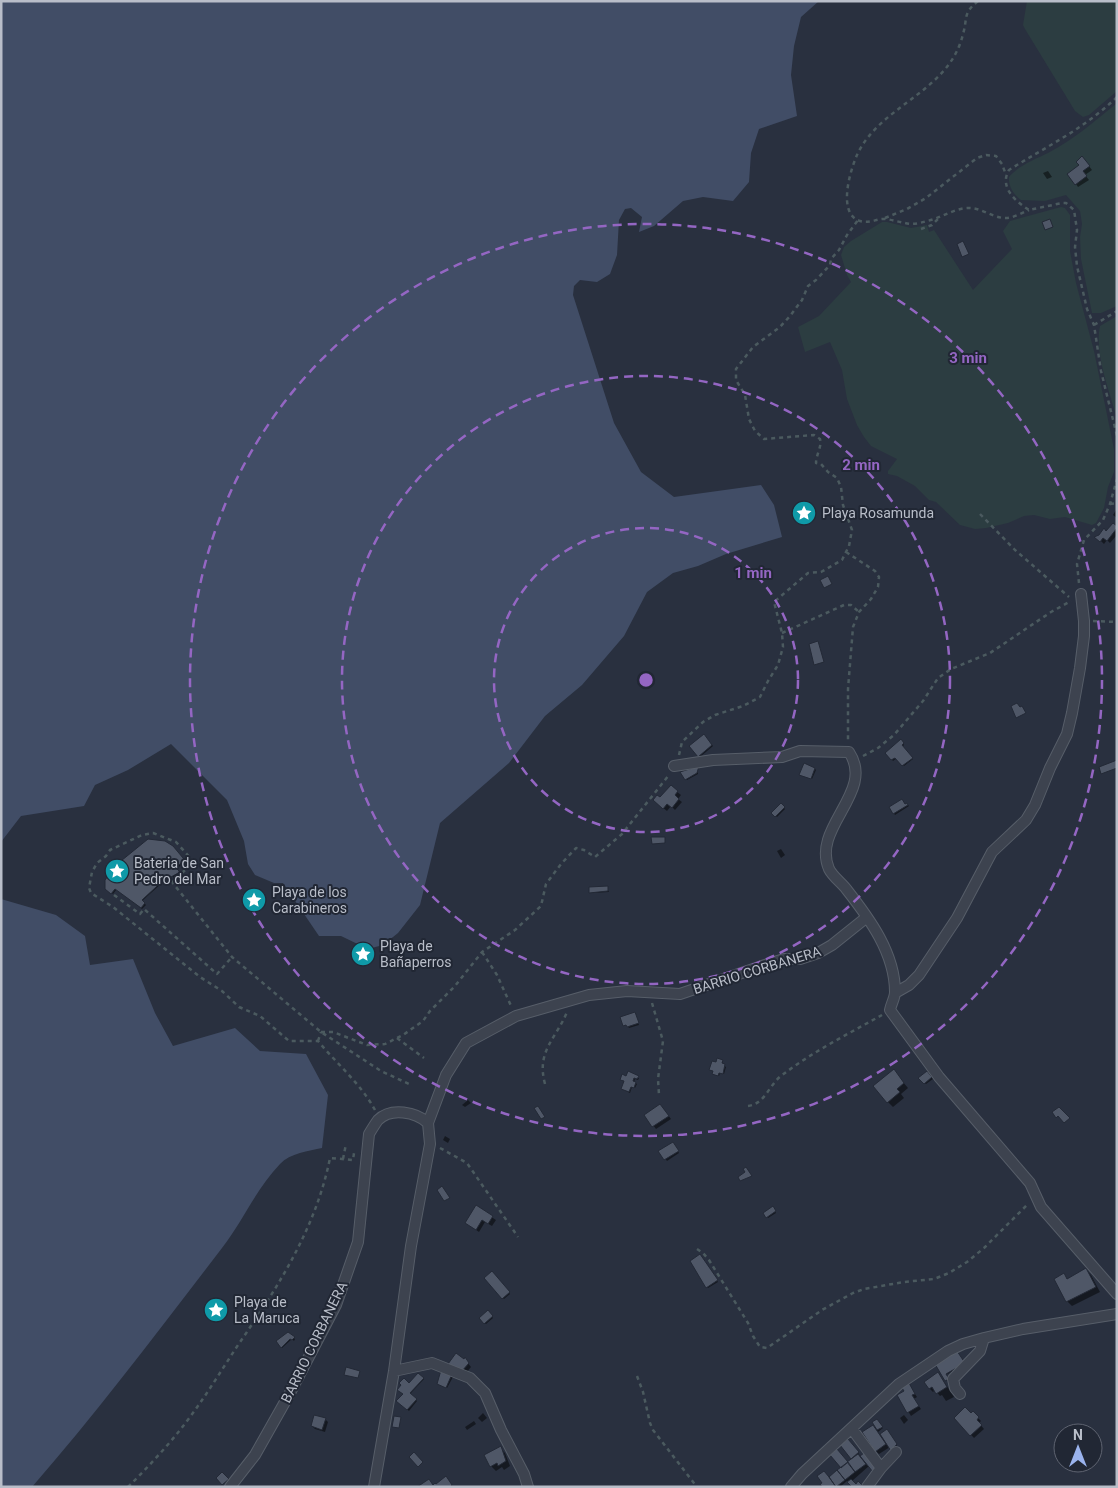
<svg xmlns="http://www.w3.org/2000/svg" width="1118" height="1488" viewBox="0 0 1118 1488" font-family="Roboto,sans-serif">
	<rect width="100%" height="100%" fill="#29303f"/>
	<path fill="#2c3d41" d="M1027,1H1117V91L1089,115L1083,117L1075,111L1025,29L1023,25Z
		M1117,103V306L1101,313H1092L1081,259L1080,237L1082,224L1080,211L1066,195L1045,201L1021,200C1014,195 1008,186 1009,177C1018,166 1035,159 1048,153C1073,140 1095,121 1117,103Z
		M1061,207L1065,208L1070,215V251L1076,283L1094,351L1114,449V472L1108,487L1104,508L1096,523L1092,525L1065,517L1050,519L1034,515L1024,516L1008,523L986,528L975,529L960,525L936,502L929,500L915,486L897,476L888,474V471L897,459L871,446L864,437L857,425L847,399L842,370L830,342L805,352L798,327L819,316L851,282L847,275L841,255L844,247L851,241L882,222H887L911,228L927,225L929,232L934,230L973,290L1012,249L1003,231L1010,221Z
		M1117,316V419C1110,392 1094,353 1100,326Z"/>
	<path fill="#414d66" d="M1,1H819L801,17L794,46L791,75L797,116L759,129L751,153L749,182L733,201L703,197L683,201L654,226L639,232L642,217L631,208L625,209L619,220L617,255L610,274L597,282L580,280L574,286L573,295L614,423L641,472L674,497L761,485L774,505L782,537L726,554L698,566L673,573L647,592L624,636L582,685L545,716L509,763L440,823L420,905L398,933L383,945L368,949L341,936H319L283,883H274L255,875L248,864L244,841L227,800L171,744L128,770L95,785L84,806L21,816L1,842Z
		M1,899L56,915L85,936L90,965L133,959L155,1013L173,1046L235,1028L260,1051L306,1054L328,1095L322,1148C309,1151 290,1153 280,1164C256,1189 243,1221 222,1248C160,1329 99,1410 32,1487H1Z"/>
	<path fill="#0007" d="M1085,161L1092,170L1085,175L1089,180L1078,187L1076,184Z
		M1048,171L1052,177L1047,179L1043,173Z
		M1116,510H1117V518L1113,515Z
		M1117,527V535L1110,543L1107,540L1104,544L1097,537Z
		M703,735L713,746L700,757L691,746Z
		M901,741L904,745L902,747L913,759L904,766L897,758L893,761L887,753Z
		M698,768V774L687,780L686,779Z
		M815,769L816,770L812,779L802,776Z
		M671,787L681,795L678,799L682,802L675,810L671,806L667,811L657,803Z
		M907,804L909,806L895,815L890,808Z
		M781,805L785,809L777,817L773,813Z
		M173,847L189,866L187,867L183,863L177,869L180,873L174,878L171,875L142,901L146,905L142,909L117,889L113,894L107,888Z
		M781,849L785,855L781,858L777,851Z
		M607,888L609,892L590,893Z
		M636,1015L639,1025L629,1028L627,1025H624Z
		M722,1061L723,1065L726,1067L724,1074L720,1073L719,1076L715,1075L714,1071L711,1070L717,1063Z
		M927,1072L933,1079L926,1084L920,1078Z
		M898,1076L908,1088L901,1094L904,1098L893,1107L888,1102Z
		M627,1077L639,1078L638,1080L635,1079L634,1082L637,1084L635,1088L632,1087L630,1093L622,1089Z
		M468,1100L471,1103L465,1107L462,1105Z
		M663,1108L671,1119L656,1129L646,1116Z
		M445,1136L450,1139L448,1143L443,1140Z
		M674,1144L679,1153L667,1161L660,1151Z
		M476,1207L496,1220L492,1226L485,1222L479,1232L466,1223Z
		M773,1208L776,1213L768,1218L764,1213Z
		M701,1257L718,1282L708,1288L707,1287Z
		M1086,1270L1091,1275L1100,1292L1072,1306L1067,1301L1063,1275L1068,1280Z
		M492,1272L510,1294L504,1299L485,1278Z
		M488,1312L493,1318L486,1324L481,1319Z
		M288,1333L295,1339L294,1341L292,1339L282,1348L277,1341Z
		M467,1362L471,1367L466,1373L452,1367Z
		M965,1364L946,1375L949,1380L947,1381L937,1365Z
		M418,1374L424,1379L410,1394L417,1401L409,1411L398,1401Z
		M938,1374L941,1377L954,1397L946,1401L942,1395L940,1396L935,1390L933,1392L930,1389L926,1382Z
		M451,1375L453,1377L447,1388L438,1384Z
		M911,1388L917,1397L914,1399L921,1409L911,1416L899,1396Z
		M483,1413L487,1418L482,1422L478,1418Z
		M973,1413L981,1421L979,1423L984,1429L974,1438L955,1418L971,1415Z
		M904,1415L908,1420L904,1424L900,1418Z
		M325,1419L328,1422L325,1432L315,1429L312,1426Z
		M474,1421L476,1424L467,1430L465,1427Z
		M878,1421L883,1428L878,1432L880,1435L887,1431L897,1446L893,1451L890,1447L879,1454L876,1451L873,1426L878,1429Z
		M851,1443L861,1457L864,1455L869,1466L852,1481L856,1485L858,1483L862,1487H854L847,1481L840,1487H824L829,1479L853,1459L842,1446Z
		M500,1448L505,1453L510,1466L504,1470L502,1467L496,1471L491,1466Z"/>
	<path fill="#4f5767" stroke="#232936" d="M1082,156L1090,166L1083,171L1087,176L1075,185L1067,174L1079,165L1076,162Z
		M1050,219L1053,227L1045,230L1042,222Z
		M963,241L969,254L962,257L957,244Z
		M1113,523L1117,526V528L1107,541L1103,538L1100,542L1094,537L1099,535L1104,528L1106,531Z
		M828,576L832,584L824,588L820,580Z
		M818,641L824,662L814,665L809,644Z
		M1017,703L1020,707L1022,706L1026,713L1016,718L1011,706Z
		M704,734L712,745L698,757L689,746Z
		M901,739L904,743L902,745L913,758L902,766L895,758L891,760L885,753Z
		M1117,760V768L1101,774L1099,767Z
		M804,763L815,768L811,779L799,775Z
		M699,766L697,773L685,780L680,772Z
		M671,785L678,791L675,795L679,799L672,808L667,804L663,809L653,800L657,795L660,797Z
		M902,799L905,804L907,803L908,805L893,814L889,807Z
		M781,803L785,807L775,817L771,813Z
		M651,837H665V843L652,844Z
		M148,839L165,841L173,846L188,864L185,867L181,863L176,868L180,872L171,877L169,875L142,900L145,903L141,908L115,889L111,894L105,889V880L116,865Z
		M608,886V891L589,893V887Z
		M635,1012L639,1023L627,1027L626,1025L623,1026L620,1017Z
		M717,1058L723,1060L722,1063L725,1064L723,1074L719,1073L718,1076L712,1074L713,1071L709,1070L712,1061L716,1062Z
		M894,1069L904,1083L897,1089L900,1092L887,1103L873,1086Z
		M628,1071L639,1076L637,1079L634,1078L633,1081L636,1082L634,1088L631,1087L629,1092L621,1089L624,1081L620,1080L622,1074L626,1076Z
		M927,1071L932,1077L924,1084L918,1078Z
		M660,1104L669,1116L652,1127L644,1115Z
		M538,1106L545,1117L541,1119L534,1108Z
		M1059,1107L1070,1118L1064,1123L1058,1116L1056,1118L1052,1112Z
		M673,1142L679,1151L664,1160L658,1151Z
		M746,1167L752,1176L740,1181L738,1177L745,1172L743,1169Z
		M442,1186L450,1198L444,1201L437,1190Z
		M476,1205L493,1216L488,1224L482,1220L476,1230L465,1223Z
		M773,1206L776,1211L766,1218L763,1213Z
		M700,1254L718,1280L706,1288L690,1261Z
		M1086,1268L1096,1287L1066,1302L1054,1279L1064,1273L1067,1279Z
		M492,1271L510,1292L502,1299L484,1278Z
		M488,1310L493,1316L484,1324L479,1318Z
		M288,1332L295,1337L292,1340L290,1339L281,1348L276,1341Z
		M957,1351L965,1363L946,1374L949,1379L945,1381L935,1364Z
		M456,1353L464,1359L465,1357L469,1363L462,1371L448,1364Z
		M346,1367L360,1371L358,1378L344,1375Z
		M441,1370L452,1374L446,1388L437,1384Z
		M938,1372L947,1387L936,1394L932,1387L929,1389L924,1382Z
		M418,1373L424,1378L410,1393L417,1399L407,1410L396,1401L403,1394L397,1390L401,1385L399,1383L404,1378L409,1383Z
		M909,1383L915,1394L912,1395L919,1406L907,1413L897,1395L904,1391L902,1388Z
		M965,1407L971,1413L973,1411L979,1417L977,1420L982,1425L970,1436L954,1418Z
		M314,1415L326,1418L322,1430L311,1426Z
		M394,1416L401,1417L399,1428L392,1427Z
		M877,1419L883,1427L877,1430L872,1422Z
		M873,1425L886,1444L875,1452L862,1432Z
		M887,1429L897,1444L891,1451L880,1434Z
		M848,1439L859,1452L851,1459L840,1445Z
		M501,1446L506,1461L498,1466L497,1463L490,1467L484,1455Z
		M837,1449L848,1462L841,1468L830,1455Z
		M414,1452L423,1462L418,1467L409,1457Z
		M864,1453L876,1469L873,1472L860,1456Z
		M858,1454L866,1464L855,1472L847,1462Z
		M848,1462L855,1472L845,1480L837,1470Z
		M837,1470L845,1480L836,1487L829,1477Z
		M824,1471L829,1477L836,1487H822L820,1484L822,1483L817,1476Z
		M222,1472L229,1479L222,1485L216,1478Z
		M446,1476L452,1485L450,1487H417L429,1479L433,1485L435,1483L436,1484Z
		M851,1479L856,1484L858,1481L862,1485L860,1487H852L847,1482Z"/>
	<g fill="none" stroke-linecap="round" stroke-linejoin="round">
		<g stroke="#575e69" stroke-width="12">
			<path id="street" d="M674,766L713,760L782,757L800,751L849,752C876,792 811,827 829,869C833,877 842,883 847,890C869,918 895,953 895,992C895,998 891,1004 890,1010L939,1077L1030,1183L1041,1207L1117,1294
				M895,993L909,985L919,975L957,918L992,852L1026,820L1035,805L1050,768L1067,734L1072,713L1080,668L1084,636V621L1081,594
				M428,1123L446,1075L466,1043L516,1016L589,995L627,991L680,994L765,965L784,959H800L818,953L832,945L867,917
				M394,1371L432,1363L470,1378L485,1393L501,1430L524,1474L528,1487
				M960,1394L955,1388L953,1379L980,1351L984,1338
				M852,1429L881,1468L867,1487
				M881,1468L896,1452
				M230,1487L255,1455L290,1393L336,1305L358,1242L369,1134C372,1129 375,1124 378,1120C391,1107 416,1112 428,1123L430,1144L411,1246L394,1371L374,1487
				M791,1487L802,1474L899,1384L948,1351L963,1344L984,1338L1023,1329L1117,1314"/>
		</g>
		<path stroke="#4b5a5f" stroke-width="2.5" stroke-dasharray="4 4" stroke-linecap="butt" d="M978,1C962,14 968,18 963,34C960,47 954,58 946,68C920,100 875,116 857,155C850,171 837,214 860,221C870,224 877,218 886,219C893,220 899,222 905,223C913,225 920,223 927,221C941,218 953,209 967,208C980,207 991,217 1004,218C1012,219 1021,213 1029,210
			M1117,97C1084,129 1047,146 1009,170C999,187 1015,201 1029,210L1062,203H1066L1074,210L1077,230L1075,247L1077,266L1087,309L1094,325L1101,371L1117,436
			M885,218L907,209L926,198L977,158L986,155L996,156L1002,164L1006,175
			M921,229L932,225L938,219
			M1094,325L1117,311
			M1110,504L1117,503
			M980,514L1015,550L1069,597
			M846,552L875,571L879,577L878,587L871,599L859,612L853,627L848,689V740
			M1079,583L1077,564L1084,540L1103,520L1110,504L1117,479
			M1093,621L1117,622
			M782,633L844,605H851L859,612
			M679,755L682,742L703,722L715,715L743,706L760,697L768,681L778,665L783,647L782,633L774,602L808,573L821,572L842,560L849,546L852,530L843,505L841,487L837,478L828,472L821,464L816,463C816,455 822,447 820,439L814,435L764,439L755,431L749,419L745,395L736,380V369L753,347L780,327L790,316L802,300L808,286L816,280L830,265L831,259L839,250L847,235L858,220
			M863,756L878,748L894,735L923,701L938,678L951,669L990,653L1051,612L1071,601
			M114,895L140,914L144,909L217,974L232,957
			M482,952L497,975L512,1008
			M652,1003L663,1041L658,1079L659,1095
			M321,1032H333L367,1045L385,1044L403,1035L423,1021L430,1011L455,986L482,952L515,930L541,906L546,884L561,864L576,848L584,850L595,857L622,834L669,775
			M397,1038L424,1058
			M318,1041L321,1032
			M545,1084C536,1051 556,1039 567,1012
			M748,1106C765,1104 769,1085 781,1076C812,1052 848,1034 882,1015
			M375,1110C361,1084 337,1064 318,1041H289L260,1016L239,1007L222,991L200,977L113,907L91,893L89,888L92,872L97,863L106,856L110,850L142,835L153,833L176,842L194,862L172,882L232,957L321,1032L381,1071L409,1084
			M440,1148L467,1163L518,1237
			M343,1159L346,1144
			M697,1249L703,1253L709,1260L748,1323L753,1336L760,1347L767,1348L822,1310L853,1293L864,1289L904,1282L934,1279L949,1273L967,1262L984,1248L1028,1204
			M637,1376L643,1392L650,1423L653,1430L697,1487
			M128,1487C146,1469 164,1450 180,1430C201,1404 219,1374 238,1345C278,1287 316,1228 330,1158L353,1160L354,1153H357"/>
		<use href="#street" stroke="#3d434f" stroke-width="10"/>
	</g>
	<g fill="none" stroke="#9466c3" stroke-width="2.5" stroke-dasharray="9 6">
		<circle cx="646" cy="680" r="152"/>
		<circle cx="646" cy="680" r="304"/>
		<circle cx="646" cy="680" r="456"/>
	</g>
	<defs>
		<g id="sight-disc" transform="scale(1.25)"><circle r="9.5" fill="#0f9aa8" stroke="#212734"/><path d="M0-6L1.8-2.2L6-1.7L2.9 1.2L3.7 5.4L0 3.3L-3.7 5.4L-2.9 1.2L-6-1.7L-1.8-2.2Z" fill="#fff"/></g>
	</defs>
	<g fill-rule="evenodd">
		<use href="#sight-disc" x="804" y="513"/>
		<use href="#sight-disc" x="117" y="871"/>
		<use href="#sight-disc" x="254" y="900"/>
		<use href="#sight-disc" x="363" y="954"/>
		<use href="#sight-disc" x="216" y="1310"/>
	</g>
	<g text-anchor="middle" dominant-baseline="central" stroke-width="4" stroke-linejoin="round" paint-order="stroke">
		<g font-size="14" fill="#b9bec9" stroke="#212734" text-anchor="start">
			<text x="822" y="513">Playa Rosamunda</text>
			<text x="134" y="863">Bateria de San<tspan x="134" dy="16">Pedro del Mar</tspan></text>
			<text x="272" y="892">Playa de los<tspan x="272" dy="16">Carabineros</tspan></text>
			<text x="380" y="946">Playa de<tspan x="380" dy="16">Bañaperros</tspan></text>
			<text x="234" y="1302">Playa de<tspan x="234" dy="16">La Maruca</tspan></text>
		</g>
		<g font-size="14" fill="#b9bec9" stroke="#212734">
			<text transform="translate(757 970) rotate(-17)">BARRIO CORBANERA</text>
			<text transform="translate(314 1342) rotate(-64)">BARRIO CORBANERA</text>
		</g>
	</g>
	<circle cx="646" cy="680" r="8" fill="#9466c3" stroke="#212734" stroke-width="2.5"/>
	<g font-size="15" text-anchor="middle" font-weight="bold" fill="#9466c3" stroke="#212734" stroke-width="4" stroke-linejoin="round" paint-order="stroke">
		<text x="968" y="363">3 min</text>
		<text x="861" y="470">2 min</text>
		<text x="753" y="578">1 min</text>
	</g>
	<rect width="1118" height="1488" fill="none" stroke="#b9bec9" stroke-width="5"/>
	<g transform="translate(1078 1448)"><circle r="24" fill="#212734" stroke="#5e6370"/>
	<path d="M0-4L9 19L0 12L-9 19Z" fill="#9ab3ed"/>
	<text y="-8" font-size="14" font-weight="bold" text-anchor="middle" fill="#b9bec9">N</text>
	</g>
</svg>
